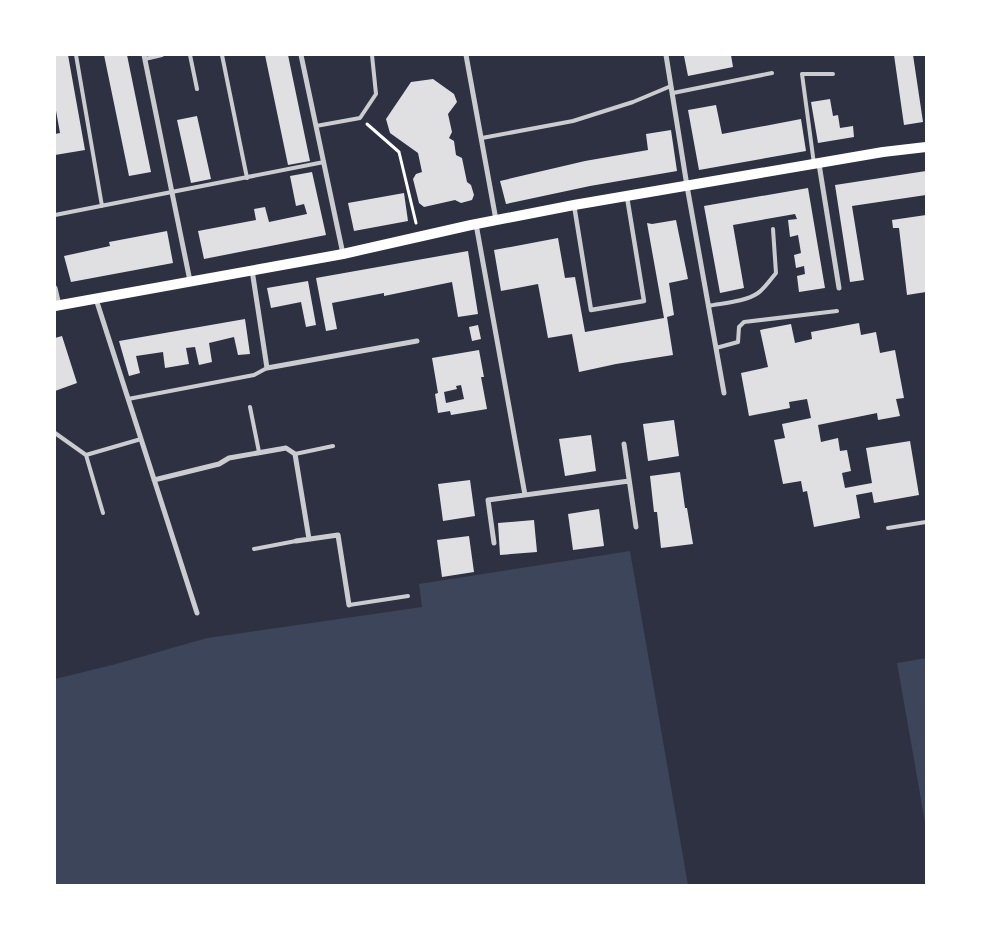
<svg xmlns="http://www.w3.org/2000/svg" width="981" height="940" viewBox="0 0 981 940" font-family="Georgia,serif">
	<rect width="100%" height="100%" fill="#2d3142"/>
	<path fill="#3c4559" d="M630,551L688,885H55V679L116,664L207,638L422,607L419,584Z
		M926,658V828L897,663Z"/>
	<path fill="#e0e0e3" fill-rule="evenodd" d="M55,55H68L85,150L55,155V134L60,133L55,105Z
		M104,55H127L151,172L129,176Z
		M265,55H288L310,161L288,165Z
		M688,55H731L733,67L688,76L684,56Z
		M894,55H913L923,122L904,125Z
		M433,79L454,94L457,102L448,114L452,132L449,138L454,141L456,155L462,158L467,182L471,185L474,195L472,200L461,203L455,200L424,207L419,203L413,179L416,174L422,172L418,153L390,133L386,119L411,82Z
		M830,99L833,116L838,115L840,128L853,126L854,137L818,143L811,102Z
		M716,105L722,134L801,119L806,151L699,170L688,110Z
		M197,116L211,179L191,183L177,120Z
		M671,130L677,171L590,186L506,204L500,181L585,161L648,150L646,134Z
		M926,171V195L852,206L864,280L850,282L835,185Z
		M312,172L326,235L204,259L198,231L256,220L254,209L265,207L269,222L307,214L304,204L296,206L290,176Z
		M808,188L825,288L799,292L797,276L805,274L804,266L796,268L794,255L801,253L798,235L790,237L788,220L797,219L795,214L733,225L744,288L720,293L704,206Z
		M404,193L408,221L354,231L348,203Z
		M926,215V292L907,295L899,228H893L892,220Z
		M676,220L688,279L669,283L674,315L667,317L673,355L616,364L579,372L572,334L548,338L538,284L501,291L494,250L558,238L565,278L575,277L585,332L664,318L647,223L652,224Z
		M167,231L173,263L71,282L64,256L110,246L109,242Z
		M468,251L478,314L458,317L452,282L384,296V293L332,303L337,329L326,331L316,278Z
		M308,281L316,325L306,327L301,302L271,308L267,288Z
		M245,319L250,354L238,355L234,337L209,343L212,362L199,365L195,347L186,348L189,364L165,368L163,352L136,356L140,373L129,376L119,341Z
		M859,323L861,335L876,332L880,353L895,350L904,398L896,399L900,416L878,420L877,413L818,425L821,442L838,438L840,451L847,450L851,471L842,473L845,488L872,483L866,448L910,441L919,495L874,503L872,492L856,495L860,518L814,527L807,491L803,492L801,481L783,484L774,440L785,438L782,424L811,418L807,399L789,402L790,408L749,416L741,373L768,367L760,330L791,324L795,343L812,339L811,332Z
		M478,325L481,339L472,341L469,327Z
		M62,336L77,383L55,391V338Z
		M479,350L484,377H481L487,409L451,415L450,411L438,413L435,394L438,393L432,358ZM461,385L464,399L446,403L444,392L457,389L456,386Z
		M674,420L679,456L648,461L643,424Z
		M591,435L596,471L565,476L559,439Z
		M680,472L685,508H687L693,544L661,548L657,512H654L650,476Z
		M470,480L475,516L443,521L438,484Z
		M599,509L604,546L573,550L568,514Z
		M534,520L537,552L500,555L498,523Z
		M469,536L474,572L442,577L437,540Z"/>
	<g fill="none" stroke-linecap="round" stroke-linejoin="round">
		<path stroke="#fff" stroke-width="3" d="M367,124L399,152L416,223"/>
		<path stroke="#caccd0" stroke-width="4" d="M76,55L102,206
			M190,55L197,89
			M222,55L247,178
			M145,59L162,55
			M673,93L772,73
			M316,126L360,118L376,94L372,55
			M482,138L573,121L633,102L671,86
			M814,164L802,74H833
			M55,215L324,162
			M708,306C723,303 745,302 758,293C765,288 771,279 776,273L773,229
			M716,348L738,342L739,327L744,322L837,311
			M128,399L254,375L267,368
			M250,407L259,452
			M55,433L86,455L141,439
			M295,454L333,446
			M86,455L103,513
			M888,528L926,522
			M254,549L296,541
			M349,605L408,596"/>
		<path stroke="#caccd0" stroke-width="4.5" d="M574,205L591,310L644,301L627,197"/>
		<path stroke="#caccd0" stroke-width="5" d="M144,55L190,281
			M301,55L343,254
			M466,55L496,220
			M666,55L687,186L724,393
			M819,164L839,288
			M476,224L525,495
			M252,270L267,368L417,341
			M55,288L59,305
			M96,299L197,613
			M624,444L636,527
			M154,480L219,464L229,458L286,448L295,454L309,539
			M296,541L338,535L349,605
			M494,543L488,500L629,481"/>
		<path stroke="#fff" stroke-width="10" d="M55,306L343,254L471,225L574,205L883,152L926,147"/>
	</g>
	<rect width="981" height="940" fill="none" stroke="#ffffff" stroke-width="112"/>
</svg>
